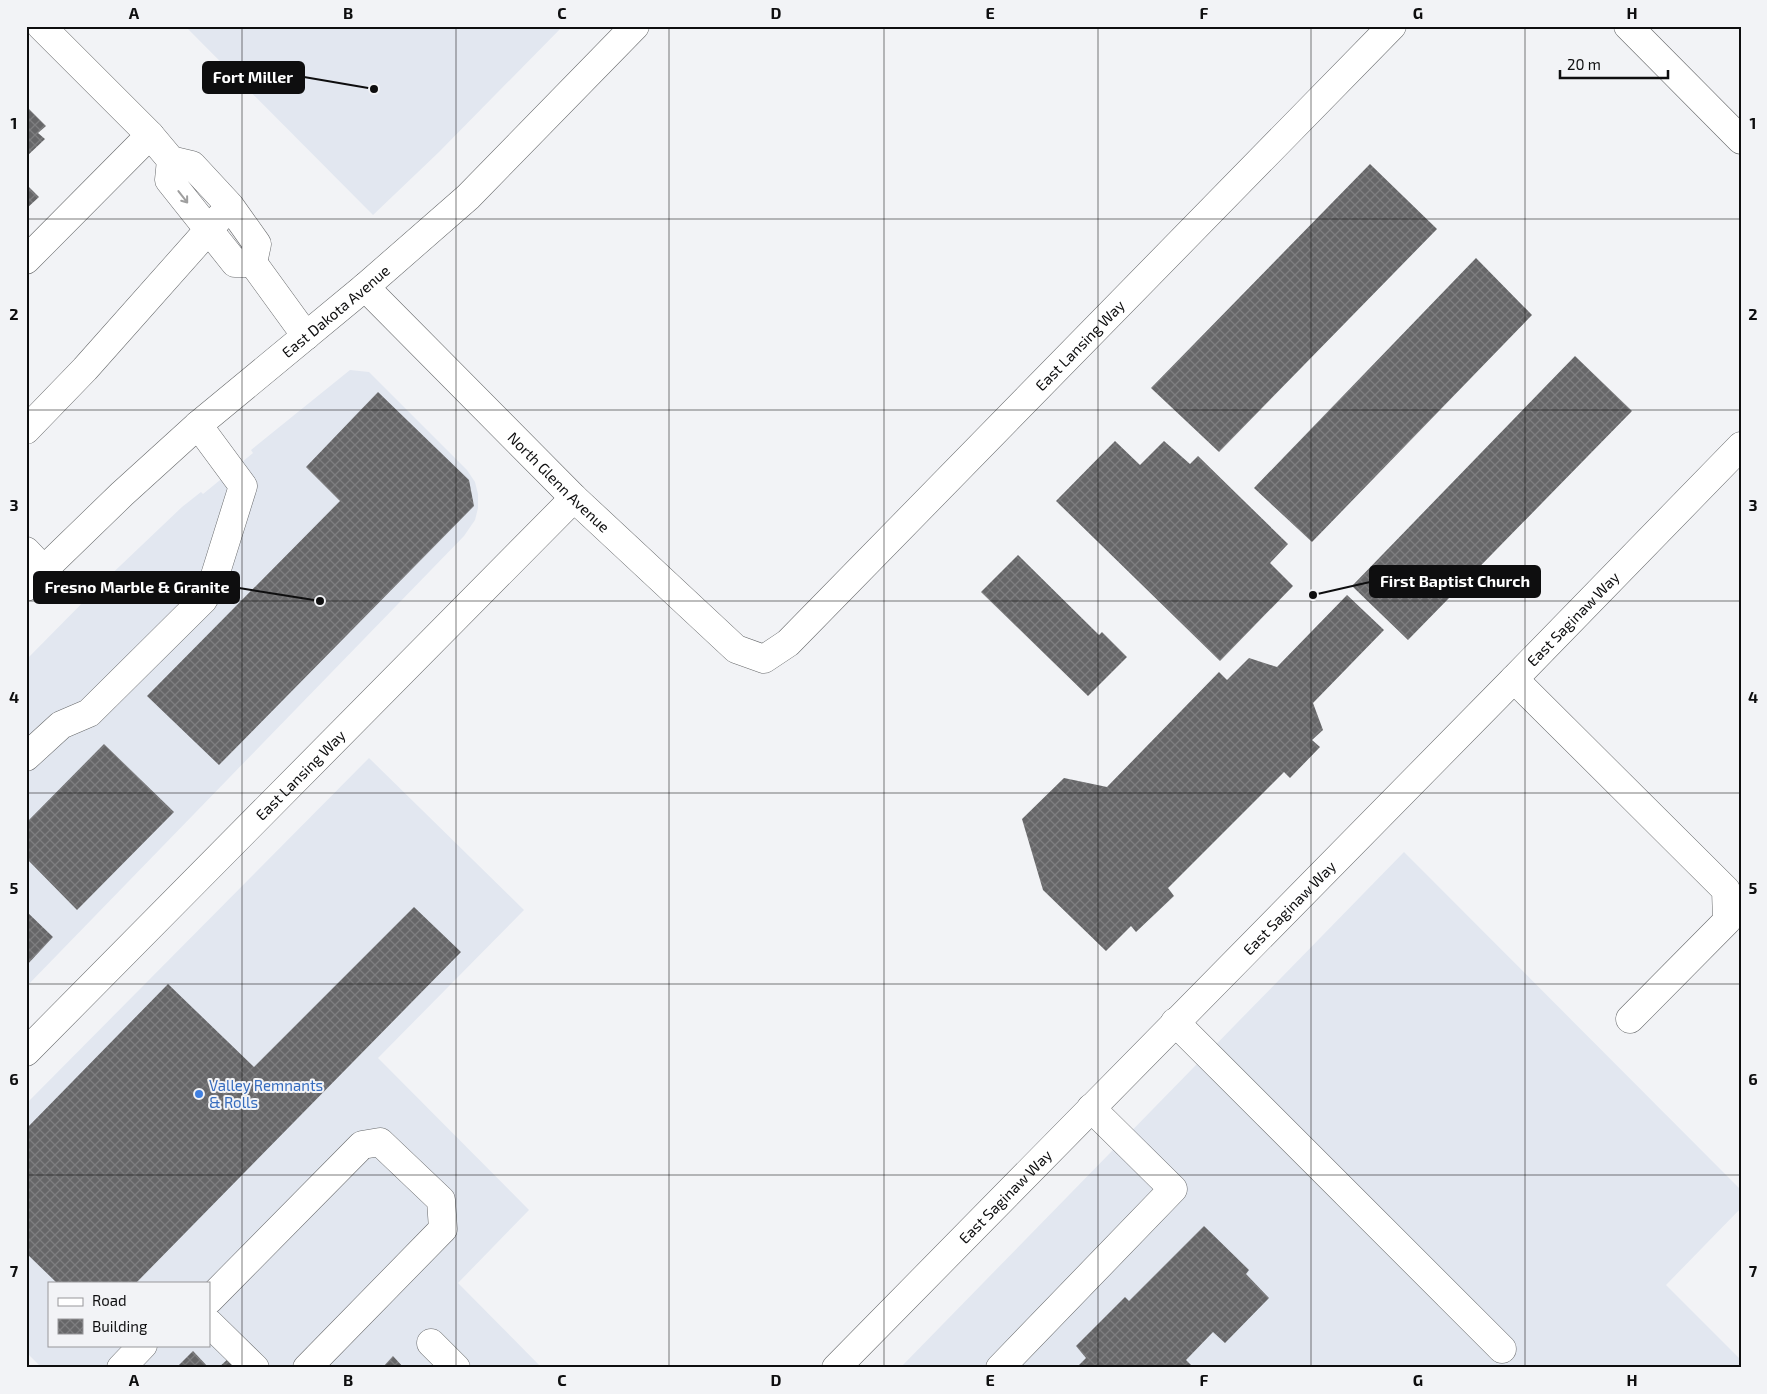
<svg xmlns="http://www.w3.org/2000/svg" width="1767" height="1394" viewBox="0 0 1767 1394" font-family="'Exo 2',sans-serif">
	<defs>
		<pattern id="building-cross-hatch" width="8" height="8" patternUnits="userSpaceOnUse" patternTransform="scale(1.25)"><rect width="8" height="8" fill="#666668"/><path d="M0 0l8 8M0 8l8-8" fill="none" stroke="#7e7e80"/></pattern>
	</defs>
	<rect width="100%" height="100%" fill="#f2f3f6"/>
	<path fill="#e2e7f0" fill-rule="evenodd" d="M185,26H563L439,152L373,215Z
		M350,370L369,372L467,470L475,482L478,494V508L475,520L464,536L26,987V660L100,585L182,507L201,492L203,494L253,453L251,450Z
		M369,758L524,910L378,1058L529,1210L458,1283L542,1368H42L26,1352V1104ZM49,1283H209V1345H49Z
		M1404,852L1741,1190V1208L1666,1285L1741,1360V1368H900Z"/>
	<path fill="url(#building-cross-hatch)" d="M26,106L46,126L38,133L45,139L26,157Z
		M1370,164L1437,229L1219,452L1151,388Z
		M26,184L39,197L26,209Z
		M1476,258L1532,315L1312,542L1254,488Z
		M1575,356L1632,411L1408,640L1352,586Z
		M378,392L469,480L474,506L219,765L147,696L340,501L306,467Z
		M1115,441L1140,465L1164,441L1190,464L1198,456L1288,544L1270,563L1293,586L1220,661L1056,501Z
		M1018,555L1099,635L1102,632L1127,657L1088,696L981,592Z
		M1347,595L1384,630L1313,703L1323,730L1312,740L1320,747L1290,778L1284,772L1168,888L1174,896L1136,932L1131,926L1106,951L1043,890L1022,819L1064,778L1107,787L1219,672L1227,680L1249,658L1277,667Z
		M104,744L174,812L77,910L26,858V823Z
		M414,907L461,952L136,1283H57L26,1253V1129L168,984L254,1067Z
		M26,911L53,937L26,966Z
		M1204,1226L1249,1270L1246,1274L1269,1298L1225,1343L1213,1332L1186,1360L1194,1368H1076L1086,1358L1076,1346L1125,1297L1129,1301Z
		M193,1351L209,1368H176Z
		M393,1356L404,1368H382Z
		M228,1359L236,1368H218Z"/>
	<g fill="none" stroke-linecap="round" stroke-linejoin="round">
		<g stroke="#66686a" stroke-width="29">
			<g id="minor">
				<path d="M41,26L150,135L171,160L192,165L230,206L257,244L253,263H235L169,180L171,160"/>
				<path d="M1628,26L1741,140"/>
				<path d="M26,260L150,135"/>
				<path d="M253,263L306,336"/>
				<path id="s1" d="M365,287L574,498L736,649L764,659L788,643L1392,26"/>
				<path d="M26,430L85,369L220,217"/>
				<path d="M26,551L44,570"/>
				<path id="s2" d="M26,587L122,494L198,425L365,287L468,197L635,26"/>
				<path d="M1514,679L1726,890L1727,921L1630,1019"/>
				<path d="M26,757L61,725L89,713L203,600L212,585L243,486L198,425"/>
				<path d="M1175,1022L1502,1349"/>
				<path id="s3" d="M26,1052L574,498"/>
				<path d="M209,1300L362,1145L380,1142L441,1200L443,1229L307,1368"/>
				<path d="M209,1323L255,1368"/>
				<path d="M431,1343L456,1368"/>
				<path d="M121,1368L143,1345"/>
				<path id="s4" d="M836,1368L1514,679L1741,446"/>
				<path d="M1000,1368L1173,1189L1091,1108"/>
			</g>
		</g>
		<use href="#minor" stroke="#fff" stroke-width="28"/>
	</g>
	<defs><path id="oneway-shaft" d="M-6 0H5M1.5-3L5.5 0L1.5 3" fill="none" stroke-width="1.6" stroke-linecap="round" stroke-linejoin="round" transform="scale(1.25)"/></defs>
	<use stroke="#9f9f9f" href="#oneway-shaft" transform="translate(183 197) rotate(52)"/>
	<path fill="none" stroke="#0e0e0f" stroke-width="1" stroke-opacity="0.55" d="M242,26V1368M456,26V1368M669,26V1368M884,26V1368M1098,26V1368M1311,26V1368M1525,26V1368M26,219H1741M26,410H1741M26,601H1741M26,793H1741M26,984H1741M26,1175H1741"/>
	<circle fill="#3f7fe0" stroke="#f2f3f6" stroke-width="2" cx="199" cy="1094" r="5"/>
	<g text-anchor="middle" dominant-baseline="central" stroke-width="4" stroke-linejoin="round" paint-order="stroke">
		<g font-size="15" fill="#0e0e0f" stroke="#f2f3f6">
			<text stroke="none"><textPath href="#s2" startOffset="415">East Dakota Avenue</textPath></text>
			<text stroke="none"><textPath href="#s1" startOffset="994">East Lansing Way</textPath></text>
			<text stroke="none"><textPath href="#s1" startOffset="275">North Glenn Avenue</textPath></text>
			<text stroke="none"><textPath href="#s4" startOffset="1051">East Saginaw Way</textPath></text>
			<text stroke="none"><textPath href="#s3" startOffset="390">East Lansing Way</textPath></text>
			<text stroke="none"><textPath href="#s4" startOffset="646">East Saginaw Way</textPath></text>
			<text stroke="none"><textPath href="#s4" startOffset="241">East Saginaw Way</textPath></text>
		</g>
		<g font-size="15" fill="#366cbe" stroke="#f2f3f6" text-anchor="start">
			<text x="209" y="1085">Valley Remnants<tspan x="209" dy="17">&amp; Rolls</tspan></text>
		</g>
	</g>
	<path fill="none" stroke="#0e0e0f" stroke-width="2" d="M374 89L304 77M1313 595L1370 582M320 601L239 588"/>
	<g fill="#0e0e0f" stroke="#f2f3f6" stroke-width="2">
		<circle cx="374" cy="89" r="5"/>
		<circle cx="1313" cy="595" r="5"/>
		<circle cx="320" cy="601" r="5"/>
	</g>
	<g fill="#0e0e0f" stroke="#0e0e0f" stroke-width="2">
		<rect x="203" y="62" width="101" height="31" rx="5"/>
		<rect x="1370" y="566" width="170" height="31" rx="5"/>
		<rect x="34" y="572" width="205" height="31" rx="5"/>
	</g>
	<g font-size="16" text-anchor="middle" font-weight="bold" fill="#fff">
		<text x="253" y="83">Fort Miller</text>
		<text x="1455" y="587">First Baptist Church</text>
		<text x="137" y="593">Fresno Marble &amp; Granite</text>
	</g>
	<rect width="1767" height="1394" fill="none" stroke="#f2f3f6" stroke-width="55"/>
	<rect x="48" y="1282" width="162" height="65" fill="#f2f3f6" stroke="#97979a"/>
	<rect x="58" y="1298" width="25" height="8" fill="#ffffff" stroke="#97979a"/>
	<text x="92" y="1306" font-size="15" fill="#0e0e0f">Road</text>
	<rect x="58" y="1319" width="25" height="15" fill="url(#building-cross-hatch)" stroke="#97979a"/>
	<text x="92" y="1332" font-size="15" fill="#0e0e0f">Building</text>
	<path d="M1560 70v8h108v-8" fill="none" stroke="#0e0e0f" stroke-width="2.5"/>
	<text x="1567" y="70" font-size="15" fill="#0e0e0f" stroke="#f2f3f6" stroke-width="4" paint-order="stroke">20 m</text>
	<rect x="28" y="28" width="1712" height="1338" fill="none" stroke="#0e0e0f" stroke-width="2"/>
	<g font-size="16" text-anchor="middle" font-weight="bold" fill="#0e0e0f">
		<text x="134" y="19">A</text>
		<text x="348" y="19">B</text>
		<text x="562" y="19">C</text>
		<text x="776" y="19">D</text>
		<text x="990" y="19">E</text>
		<text x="1204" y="19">F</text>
		<text x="1418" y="19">G</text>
		<text x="1632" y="19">H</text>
		<text x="14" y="129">1</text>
		<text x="1753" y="129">1</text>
		<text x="14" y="320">2</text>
		<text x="1753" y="320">2</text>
		<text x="14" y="511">3</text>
		<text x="1753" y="511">3</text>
		<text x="14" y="703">4</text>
		<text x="1753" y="703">4</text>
		<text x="14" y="894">5</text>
		<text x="1753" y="894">5</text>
		<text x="14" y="1085">6</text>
		<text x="1753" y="1085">6</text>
		<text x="14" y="1277">7</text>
		<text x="1753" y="1277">7</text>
		<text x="134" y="1386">A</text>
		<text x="348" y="1386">B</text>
		<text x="562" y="1386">C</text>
		<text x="776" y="1386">D</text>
		<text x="990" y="1386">E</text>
		<text x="1204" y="1386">F</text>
		<text x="1418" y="1386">G</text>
		<text x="1632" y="1386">H</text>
	</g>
</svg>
